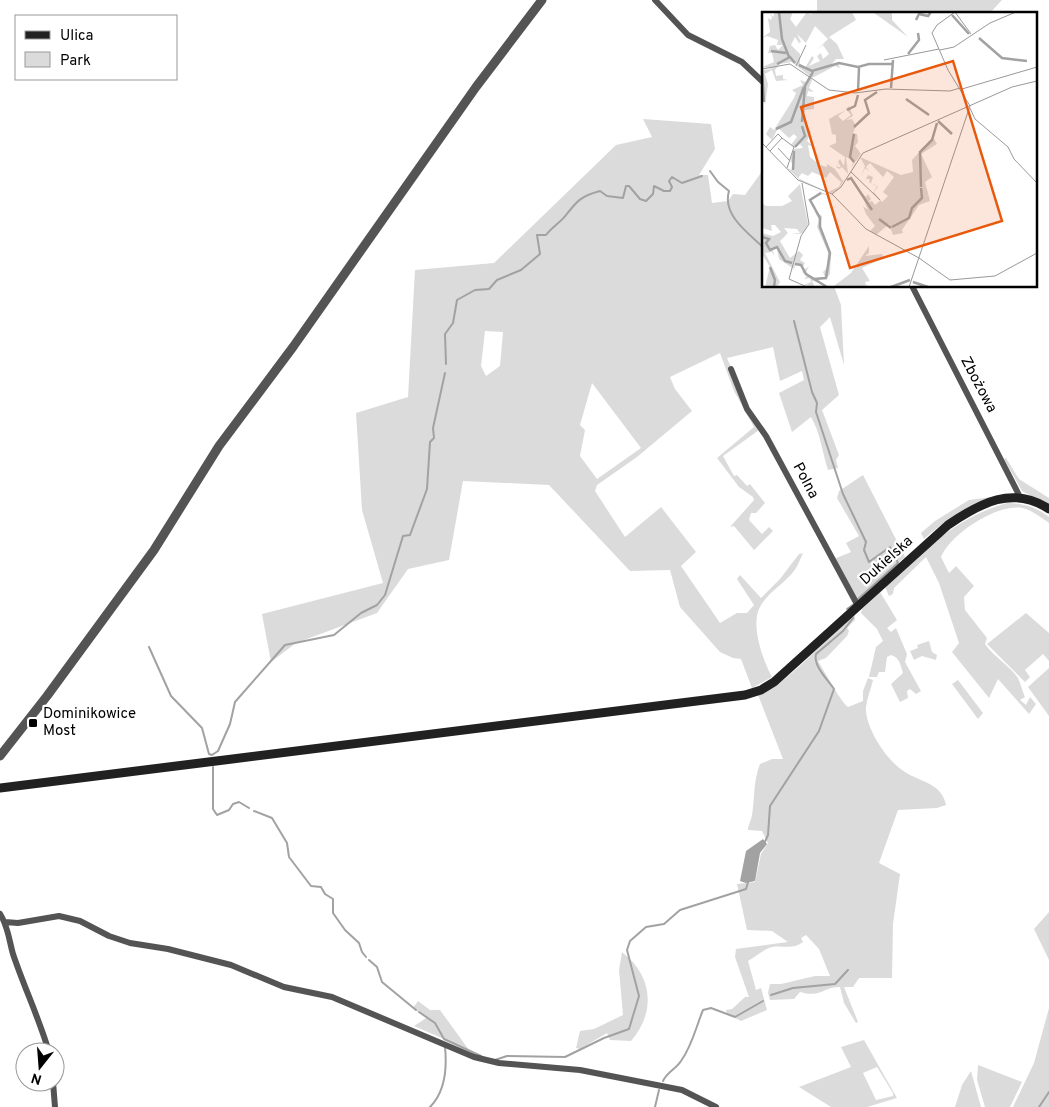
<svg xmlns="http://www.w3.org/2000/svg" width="1049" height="1107" viewBox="0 0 1049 1107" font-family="Overpass,sans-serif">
	<rect width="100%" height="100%" fill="#fff"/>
	<path fill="#dbdbdb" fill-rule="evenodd" d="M817,0H1002L989,14H817Z
		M643,119L711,124L715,149L699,175H708L712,203L728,201L733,194L745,195L763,170V286H834L841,305L844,365L830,317L820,327L839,395L822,410L839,455L836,460L838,468L828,470C822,452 821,434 811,417L792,432L779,393L804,380L802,371L780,381L773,347L727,358L759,430L723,456L734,476L737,475L747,486L750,484L765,503L756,513H751L749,520L762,534L769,527L773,531L754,550L734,526L730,527L754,500L753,497L739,487L717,458L754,427L734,391L720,353L670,377L675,389L692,411L637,457L597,485L595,491L625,537L661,507L696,552L681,566L720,623L737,613H747L754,605L737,579L740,575L761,598L780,579L799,554L803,553C800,559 798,566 794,571C784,584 768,592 760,607C750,624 763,661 772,677L752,688L741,659L733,658L720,652L680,607L670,570L630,571L549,485L463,481L449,560L408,569L377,613L296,643L271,662L262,614L383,583L362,510L356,413L408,397L415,270L494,263L616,145L652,137ZM485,331L503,332L500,366L486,376L481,366ZM592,383L641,448L597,479L580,456L585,430L580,425Z
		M1006,458L1019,479L1049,498V506L1022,491L1004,459Z
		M863,475L905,557L857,599L834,559L851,552L846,543L859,536L837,498L839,491Z
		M1006,495C971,505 951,515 924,539L921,533L935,521L969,500Z
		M1007,503C1023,503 1036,507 1049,517V523C1042,518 1034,512 1026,509C1001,500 950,534 941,557L949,573L956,566L974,586L964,597L965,610L987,638L985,644C994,657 1009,665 1018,678C1021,684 1022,691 1025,697L1020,700L1026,705L1030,697L1036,704L1029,714L998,679L989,698L952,652L959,643L939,583L926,557L894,588L893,594L889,596L885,587C924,551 954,518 1007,503Z
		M880,592L897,620L887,628L891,632L896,628L907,654L905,662L921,691L916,694L910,689L907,691L908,698L900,702L891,684L903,673C900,664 900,658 891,655L887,657L885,672H879L877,677H869L876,647L883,641L877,629L861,613L862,609Z
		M1026,613L1049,633V661L1043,654L1025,670L1030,677L1025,682L987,644Z
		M855,615V620L847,628L849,631L847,636L826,658L818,661C825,672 840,701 848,707L863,701V691L868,678L873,680C871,689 867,698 866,707C865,728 887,761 905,772C920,782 942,783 946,805L937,808L898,810L879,863L900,874L893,924L892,978H859L853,987H844L858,1022L856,1023L844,1003L840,987C822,987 822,998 800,992L794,999L770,1000L768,993L770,984H781L815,976H830L819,949L806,935L801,938L803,942C792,950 784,945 772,947C764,949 755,957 748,961L756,990L761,988L767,1010L741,1021L727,1014L726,1010L732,1009L745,997H749L735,957L736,949L788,942L772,931L747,930L737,884L755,882L761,854L768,843L762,831L748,830C748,825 751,821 752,815C755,797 753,782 760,764L772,759H783L758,695C792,681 825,638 855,615Z
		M929,641L932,652L937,655L936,660L922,656L914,660L910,651L918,648L917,645Z
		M1049,668V716L1028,687Z
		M958,680L983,713L978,719L952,684Z
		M1049,912V960L1034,929Z
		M622,952C653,976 656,1012 631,1041L610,1040L607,1033L580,1049L576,1048L580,1031L594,1029L623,1015L619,970Z
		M418,1001L430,1010H440L469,1050L414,1026L426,1018L413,1008Z
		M1049,1008V1107H1013L1034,1063Z
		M864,1040L897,1098L867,1107H831L799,1087L851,1067L841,1047ZM877,1067L893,1093V1096L876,1100L863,1073Z
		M978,1065L1022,1082L1010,1107H985L977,1080Z
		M971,1071L981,1107H955L962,1085Z"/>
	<path fill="#a2a2a2" d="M763,839L767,844L760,853L755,881L746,883L740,881L746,851Z"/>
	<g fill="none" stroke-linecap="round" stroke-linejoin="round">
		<path stroke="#a2a2a2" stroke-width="2" d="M710,171L718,182L729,191C722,215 748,233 763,247
			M794,321L812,392L817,403L816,412L843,494L866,542L864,550L869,562L890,547L898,563L857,600
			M446,364L445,334L453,323L457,300L475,290L489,289L497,280L521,270L540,254L537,235H546C552,227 561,222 566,215C577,201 581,196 600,191L607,196L623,198L626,186H629L640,199L646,201L653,194L654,186L664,191H670L672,187L669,181L672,177L682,183L702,176
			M847,609L854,604
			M149,647L171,696L202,728L209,754L212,755L218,751L230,724L235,702L285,645L334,635L361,613L377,605L385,595L403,536L410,535L427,489L430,442L434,438L433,428L445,373
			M213,767V809L217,815L229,810L233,804L239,802L249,808
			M254,811L272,818L287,843L289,857L311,886L321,887L325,894L333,899V913L345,930L359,943L362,952L366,957
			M764,844L768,835L770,806L819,731L834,689C828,680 813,666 816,654L843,631L853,618
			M369,960L377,967L382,982L416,1010
			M771,995L793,988L835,984L848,970
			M419,1012L435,1023L444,1039L481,1056
			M495,1060L507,1056L565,1057L604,1038L629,1029L639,996L627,950L630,941L646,927L664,924L680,910L746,889L749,879
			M663,1081C667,1072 676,1069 681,1061C692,1046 696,1027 703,1010L711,1008L735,1017L763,1001
			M430,1107C445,1092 447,1067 445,1047
			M655,1107L659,1090
			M1039,1107L1049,1092"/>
		<path stroke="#545454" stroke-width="6" d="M655,0L688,35L742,62L763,82
			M912,286L1020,497
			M731,369L747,409L766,436L858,606
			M0,914C8,926 9,940 13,954C24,987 39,1018 49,1052
			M5,922L18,923L59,916L80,921L109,936L130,943L168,949L231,965L284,987L332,997L474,1057L499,1063L580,1070L682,1090L716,1107
			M53,1082L55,1107"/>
		<path stroke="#545454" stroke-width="9" d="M0,756L47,696L154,550L219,446L293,347L476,87L542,0"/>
		<path stroke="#212121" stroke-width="9" d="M0,788L745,695L761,690L774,682L948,525C980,503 1013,485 1049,509"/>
	</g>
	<rect fill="#000" stroke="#fff" stroke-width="2" x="28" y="718" width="10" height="10" rx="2.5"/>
	<g text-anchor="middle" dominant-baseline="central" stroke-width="4.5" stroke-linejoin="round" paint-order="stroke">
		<g font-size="15" fill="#000" stroke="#fff">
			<text transform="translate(978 385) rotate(62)">Zbożowa</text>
			<text transform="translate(805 481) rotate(62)">Polna</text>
			<text transform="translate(887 561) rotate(-42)">Dukielska</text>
		</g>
		<g font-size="15" fill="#000" stroke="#fff" text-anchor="start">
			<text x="43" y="714">Dominikowice<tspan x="43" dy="17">Most</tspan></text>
		</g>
	</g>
	<g transform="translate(762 12)">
		<rect width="275" height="275" fill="#fff"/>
		<path d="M7,0L11,5L13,0H31L28,7L34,15L45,0L50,3L48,0H90L94,8L67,25L75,32L82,47H74L68,54L76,51L78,56L73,54L50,66L30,50L18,52L13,58L14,64L26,62L21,63V67L26,68L14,69L10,58L3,62L6,72L3,94L0,58L11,57L0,55L12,50L10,41H6L8,34L13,33L16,38L21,33H15L16,28L5,24L0,26L8,20L6,6L9,8L10,5ZM53,14L66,27L55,38L61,33L67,42L61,47L59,41L55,44L58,49L47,54L52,46L50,44L43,56L38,52V42L29,33L33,25L37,31L39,30L35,22L44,31ZM130,0V8L146,25L112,1ZM47,64L50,68L47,76L52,80L46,79L45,84L52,85V97L43,98V101L44,113L49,120L45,129L52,135L46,133L48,145L58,153L65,155V152L73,157L81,169L85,163L76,178L70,181L39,169L25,156L30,158L32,155L28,148L32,137L41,136L38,132L33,136L29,133L35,125L32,122L27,126L16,116L10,128L4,122L8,115L12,118L32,86L34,81L30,78L41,73L38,68L44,70ZM50,160L64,166L68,160L79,170L77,175L66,180L36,166L40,161L46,164ZM87,94L91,104L84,108L90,107L94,114L91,121L95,122L96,130L93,134L99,142L89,156L92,149L84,145L86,162L80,155L77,157L74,155L76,152L75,155H79L76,150L78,147L82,154L83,145L67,134L74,131V123L70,122L67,107L74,103L70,99L74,103L84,98L76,104L81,109L89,103L84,97ZM171,125L175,132L159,142L170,165L163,170L168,189L157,193L140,218L141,221L131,223L127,212L114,223L108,219L113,214L104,202L101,194L106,198L98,179L104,185L106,182L109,187L106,190L110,189L113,193L118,189L111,181L115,175L107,170L108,167H104L106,163L111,165L109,171L116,175L112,180L120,190L126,184L121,180L132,165L125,159L121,165L108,151L104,155L107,159L103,156L99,165L103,154L98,145L139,163L151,160L150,148ZM38,172L46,212L41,221L37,222L29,221H38L35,217L22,216L26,221L18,229L28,246L37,239L41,243L38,248L43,251L40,256L38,253H33L32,257L17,247L15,236L11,238L12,244L10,240L3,241L18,270L15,275H3L8,255L0,242V221L11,224L19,220L13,213H9L10,219L0,216V191L4,194H20L30,189L26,184ZM42,173L71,185L60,182L49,188L53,194L54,200L60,204L58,216L69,242L68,262L65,266L55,267L58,270L50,269L53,275L42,273L49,270L48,266L42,267L45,264L40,260L47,254L44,260L47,263L54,266L63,265L61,260L65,256L66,240L55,215L57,208L53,200L52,194L47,188L58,180ZM107,234V241L103,244L120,242L122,246L100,256L108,269L103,270L104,273L108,275L72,274L89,261Z" fill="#dbdbdb" fill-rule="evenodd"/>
		<path fill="none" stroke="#a2a2a2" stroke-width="2.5" d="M17,0L20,27L27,45M190,3L207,22M154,8L157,2L166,4L169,0M217,26L240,46L265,49M9,39L24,41M146,42L157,28L156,21M15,52L28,45L33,51M37,53L50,59L77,51L96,55L107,52H131M0,59L2,90M129,76L131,48M96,79L97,56M144,87L167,103M85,98L93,94L96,83M176,109L190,122M40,110L43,74L51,60M92,115L107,101L103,88L115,80M14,117L29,110L42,75M92,122L88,145L92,150M33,135L43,124L40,114M31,158L32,139M85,168L89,166L110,198M159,175L158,140L170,128L175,111M117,207L129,216M130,215L147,206L150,196L160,186L159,176M0,225L7,227L4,231L8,238L15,235L23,249L30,251M33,252L39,253L44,262L65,275M8,255L13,268L12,275M52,267L64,266L68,241L58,215V206L48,188L59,181M151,270L166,275M129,275L148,268"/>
		<path fill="none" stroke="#999" stroke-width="1" d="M193,0L209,22M178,38L192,35L228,11L254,0M122,48L177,37M34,54L44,33M0,57L28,52L67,78L93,81L124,77L188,79L198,76M200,77L275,55M208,96L213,107L246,135L252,147L275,171M0,131L36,168L70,182L79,175L101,141L250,75L275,69M4,135L16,122L20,126M16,136L27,148M8,139L20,126L32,135L25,156M89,160L118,188M40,171L47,212L39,224L27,267L45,275M70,182L104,217L157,246L188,268L233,264L275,241M147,275L208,94L186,58L170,21L175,13L193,0"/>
		<path fill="#e8590c" fill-opacity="0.15" stroke="#e8590c" stroke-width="2.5" d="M191,49L240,209L88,256L39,95Z"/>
		<rect width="275" height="275" fill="none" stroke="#000" stroke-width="2.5"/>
	</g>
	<rect x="15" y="15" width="162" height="65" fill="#ffffff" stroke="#999999"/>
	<rect x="25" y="31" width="25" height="8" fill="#212121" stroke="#999999"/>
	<text x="60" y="40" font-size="15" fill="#000000">Ulica</text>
	<rect x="25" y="52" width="25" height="15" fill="#dbdbdb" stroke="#999999"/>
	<text x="60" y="65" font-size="15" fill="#000000">Park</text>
	<g transform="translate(40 1067) rotate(197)"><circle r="24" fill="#ffffff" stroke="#999999"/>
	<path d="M0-4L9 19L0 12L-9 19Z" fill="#000000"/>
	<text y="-8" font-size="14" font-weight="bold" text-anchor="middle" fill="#000000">N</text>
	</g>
</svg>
